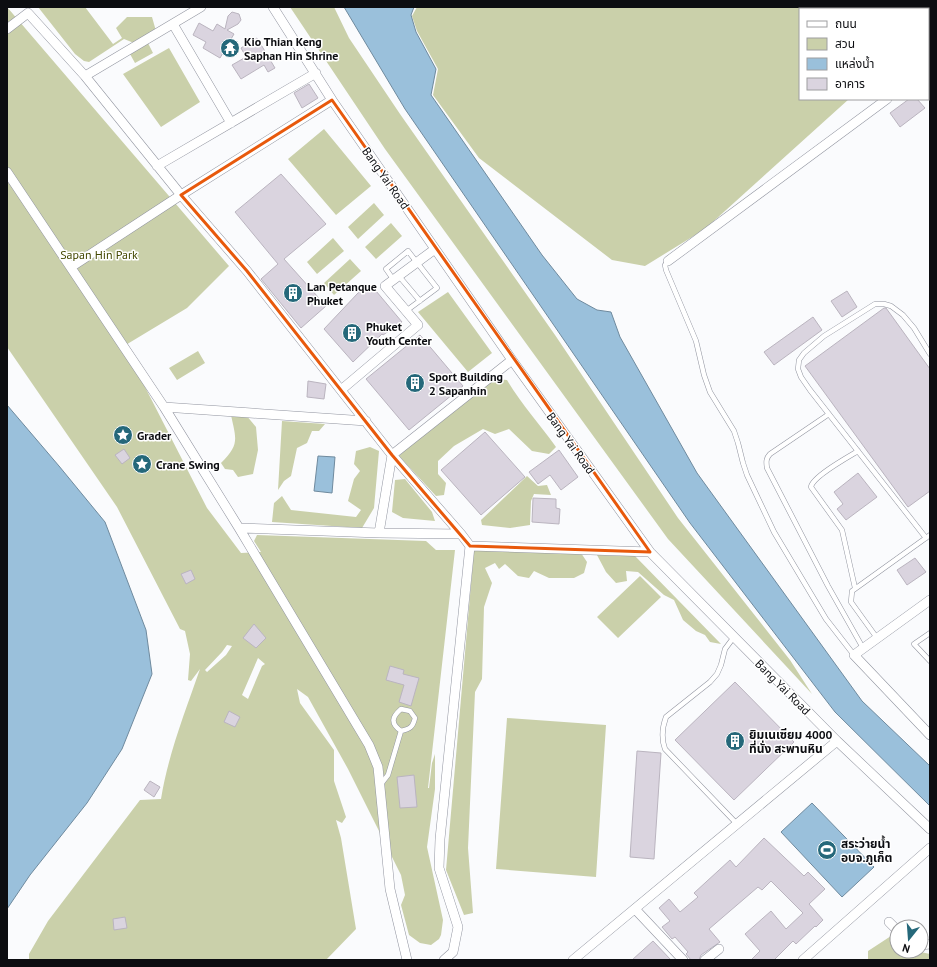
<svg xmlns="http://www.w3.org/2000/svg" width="937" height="967" viewBox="0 0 937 967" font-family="'PT Sans','Noto Sans Thai',sans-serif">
	<rect width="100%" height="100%" fill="#fafbfd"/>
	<path fill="#cad0aa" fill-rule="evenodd" d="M7,7L229,266L187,308L124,346L207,508L241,553L261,552L254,541L257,535L426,541L436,550H455L428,788H429L432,763L435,754V789L427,847L443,920L441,935L439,939L431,945L420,943L409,935L401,905L405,895L401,875L348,769L308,697L297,689L300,703L334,750V781L346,817L342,823L336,820L341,838L356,929L326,960H29V954L48,921L140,800L161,799C168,755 185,712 200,669L191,681L188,680L190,654L185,631L180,629L117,507L7,347ZM227,645L232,646L226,655L207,672L205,670L222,652ZM258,658L265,664L262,666L248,699L242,695Z
		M38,7H85L113,44L122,38L116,28L127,17H152L156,31L134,43L124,39L89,62L84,61L75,54Z
		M290,7H334L349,38L400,114L555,335L678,518L790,660L812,694L668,539L385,149Z
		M417,7H930V26L928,28V9H800V99H849L705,229L645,266L612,260L479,158L433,95L438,69L417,31L412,16Z
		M148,43L153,53L135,63L130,54Z
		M169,48L200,102L161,127L123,74Z
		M324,129L371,186L336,215L288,159Z
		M374,203L384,215L358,239L348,227Z
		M391,223L402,236L376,259L365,247Z
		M333,238L344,251L317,274L307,262Z
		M350,259L361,271L334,295L324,283Z
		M448,292L492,353L468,372L418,312Z
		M198,351L205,363L177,380L169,368Z
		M495,379L507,380C521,404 540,424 556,447L549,454L532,451L509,429L495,434L483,429L454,446L438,461V474L446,483L444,495L436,496L399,456L413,442Z
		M231,415H246L256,427L258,450L253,474L238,477L233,470L225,469L221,463C240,444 236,439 231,415Z
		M282,421L325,424L319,431H312L307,443L297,448L291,476L284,481L278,490Z
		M370,447L379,451L374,508L362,528L272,522L274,503L282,496L291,510L356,517L361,510L348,501L354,479L360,471L354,464L356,451Z
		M527,476L538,486L547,485L551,495L534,494L531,501L530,525L510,528L482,525L481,520Z
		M405,479L432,512L435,521L403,518L392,512L395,480Z
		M474,550L581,553L587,562L584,573L574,578H549L534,571L529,578L518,576L505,564L499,569L495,563L485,568L492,583L484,607L482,679L475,692L468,848L473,913L464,915L446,870Z
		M597,555L635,556L721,644L710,642L705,635L696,631L683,620L674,600L664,595L638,572L626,571L627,581L616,583L606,572Z
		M640,576L661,597L618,638L597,617Z
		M507,718L606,725L596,877L496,869Z
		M891,936L897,940V951H916L930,954V960H868V951Z"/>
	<path fill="#9ac0db" stroke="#6f8a9e" d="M344,7H414L411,15L416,32L436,69L431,95L542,255L577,299L597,310L611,312L620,337L697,473L862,701L930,766V806L835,712L690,523L405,109Z
		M7,405L59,466L105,522L146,630L152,674L122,749L87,803L30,875L7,909Z
		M318,456L335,457L332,493L314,491Z
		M812,803L874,867L842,897L781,832Z"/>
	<path fill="#dad4df" stroke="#bab4bf" d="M232,12L239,14L241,20L238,24L227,30L234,34L220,58L203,48L206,42L193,35L199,23L213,31L217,24L225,29L228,16Z
		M257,38L275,68L268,72L264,65L241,79L232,65L246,57L241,48Z
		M309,84L318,98L302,108L294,93Z
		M909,99H917L925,108L900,127L890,113Z
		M281,174L326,224L284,259L326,306L301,328L261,279L278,264L235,212Z
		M371,285L402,322L383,335L382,334L353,362L324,329L358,293Z
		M847,291L857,307L842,317L831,301Z
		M884,308H886L930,369V491L908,507L805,366Z
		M813,317L822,330L774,365L764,352Z
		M420,335L463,386L409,430L366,379Z
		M308,381L326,384L324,399L307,397Z
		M485,432L525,477L481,515L441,470Z
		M124,449L130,458L122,464L115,455Z
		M559,450L578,477L561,490L550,475L538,484L529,472Z
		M858,473L877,497L846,520L837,509L843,504L834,492Z
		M533,498L556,499V508L560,509L559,524L532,522Z
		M915,558L926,572L907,585L897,570Z
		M191,570L195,579L186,584L181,574Z
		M254,624L266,638L256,648L243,638Z
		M390,666L404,670L403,674L419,678L411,706L399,702L404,685L386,680Z
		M735,682L794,742L734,800L675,740Z
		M229,711L240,717L235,727L224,722Z
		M637,751L661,753L654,859L630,857Z
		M414,775L417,807L400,808L397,777Z
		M150,781L160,787L154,797L144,790Z
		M764,838L804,876L808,872L825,889L809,904L823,920L816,927L815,926L796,944L793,941L774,960H751L760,951L745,934L771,911L786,929L803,913L771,881L762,890L758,887L709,929L720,942L701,955L699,960H691L686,954L688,952L675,937L672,939L662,927L670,921L659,908L669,899L680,912L698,897L694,893L730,860L736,867Z
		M125,917L127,928L114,930L113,919Z
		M653,941L671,960H632Z"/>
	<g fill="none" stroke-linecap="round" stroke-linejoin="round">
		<g stroke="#9295a0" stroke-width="5.5">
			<path id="service" d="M668,261L665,265L666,270L696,341L704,375L710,392L734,431L738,443L743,463L747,475L774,532L826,619L854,655
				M398,275L420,301
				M393,279L386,269L408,251L437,288L406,311
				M829,414L770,454C766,458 766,462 767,468L828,586L863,648
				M926,538L810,390L801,377L798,369L799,360L804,353L824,336L875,304H884L891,306L903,315L914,328L930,354
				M855,588L842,530L811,487C812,477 848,457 858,451
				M930,633L914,644L930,661
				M734,637L725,649L721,665L717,674L710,682L666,717C662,728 661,738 665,749L737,824
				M877,638L851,602L852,591L930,535
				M381,784L388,775L401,731C410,729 413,727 415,718L410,711L401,709C392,717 390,723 401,731"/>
		</g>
		<g stroke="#9295a0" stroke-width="10">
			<path id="minor" d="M273,7L332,100L512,360L650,552L837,741L930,829
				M173,24L231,123
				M7,29L28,13L85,76L181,195L247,271L392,455L461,534L470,546L440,839L439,868L458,927L453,952L444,960
				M928,68L930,67
				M85,76L201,7
				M157,166L316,73
				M7,172L164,407L239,528L369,745L378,767L390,889L407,960
				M668,261L887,99
				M71,267L181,195L332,100
				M341,390L418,325L385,286L435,249
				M164,407L366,421
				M239,528L379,533L461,534
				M379,533L392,455L512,360
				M470,546L650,552
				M930,600L854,655L930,735
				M635,909L683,960
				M889,922L897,930
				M921,945L930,944
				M573,960L837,741
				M705,960L719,949
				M803,960L930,848"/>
		</g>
		<use href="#service" stroke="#fff" stroke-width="4.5"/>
		<use href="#minor" stroke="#fff" stroke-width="9"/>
	</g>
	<path fill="none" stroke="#e8590c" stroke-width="3" stroke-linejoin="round" d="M332,100L650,552L470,546L392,455L247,271L181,195Z"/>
	<defs>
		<g id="temple-disc" transform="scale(1)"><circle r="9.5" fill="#25687a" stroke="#fff"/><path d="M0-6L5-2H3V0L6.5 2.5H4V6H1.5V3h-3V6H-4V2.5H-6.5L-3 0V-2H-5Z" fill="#fff"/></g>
		<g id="building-disc" transform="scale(1)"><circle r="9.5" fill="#25687a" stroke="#fff"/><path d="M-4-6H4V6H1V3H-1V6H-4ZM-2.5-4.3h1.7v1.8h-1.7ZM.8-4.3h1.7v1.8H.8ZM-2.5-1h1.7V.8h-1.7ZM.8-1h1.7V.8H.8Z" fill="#fff"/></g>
		<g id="sight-disc" transform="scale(1)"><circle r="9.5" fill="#25687a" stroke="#fff"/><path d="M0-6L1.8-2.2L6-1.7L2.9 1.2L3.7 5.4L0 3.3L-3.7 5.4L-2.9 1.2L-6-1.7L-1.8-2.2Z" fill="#fff"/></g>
		<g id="stadium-disc" transform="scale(1)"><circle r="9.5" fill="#25687a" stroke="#fff"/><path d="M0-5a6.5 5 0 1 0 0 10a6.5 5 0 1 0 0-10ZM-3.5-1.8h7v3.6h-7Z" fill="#fff"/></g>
	</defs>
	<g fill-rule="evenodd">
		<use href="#temple-disc" x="230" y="48"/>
		<use href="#building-disc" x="293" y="293"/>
		<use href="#building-disc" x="352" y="333"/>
		<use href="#building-disc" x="415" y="383"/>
		<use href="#sight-disc" x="123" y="435"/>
		<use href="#sight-disc" x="142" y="464"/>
		<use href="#building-disc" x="735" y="741"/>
		<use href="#stadium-disc" x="827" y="850"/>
	</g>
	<g text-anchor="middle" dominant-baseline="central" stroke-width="3" stroke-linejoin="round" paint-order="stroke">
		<g font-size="12" font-weight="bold" fill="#0c0d11" stroke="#fff" text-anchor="start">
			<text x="244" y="41">Kio Thian Keng<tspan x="244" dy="14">Saphan Hin Shrine</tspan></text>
			<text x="307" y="286">Lan Petanque<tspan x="307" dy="14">Phuket</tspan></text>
			<text x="366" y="326">Phuket<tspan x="366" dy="14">Youth Center</tspan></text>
			<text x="429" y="376">Sport Building<tspan x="429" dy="14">2 Sapanhin</tspan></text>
			<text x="137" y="435">Grader</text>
			<text x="156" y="464">Crane Swing</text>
			<text x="749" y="734">ยิมเนเซียม 4000<tspan x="749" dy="14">ที่นั่ง สะพานหิน</tspan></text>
			<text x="841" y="843">สระว่ายน้ำ<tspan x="841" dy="14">อบจ.ภูเก็ต</tspan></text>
		</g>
		<g font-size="12" fill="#0c0d11" stroke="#fff">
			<text transform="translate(386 178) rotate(55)">Bang Yai Road</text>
			<text transform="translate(571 443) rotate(54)">Bang Yai Road</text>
			<text transform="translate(783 687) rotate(45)">Bang Yai Road</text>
		</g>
		<g font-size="12" fill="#434801" stroke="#fff">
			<text x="99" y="254">Sapan Hin Park</text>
		</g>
	</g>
	<rect width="937" height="967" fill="none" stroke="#0c0d11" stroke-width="16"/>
	<rect x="799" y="8" width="130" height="92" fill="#ffffff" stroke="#9e9ea0"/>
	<rect x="807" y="21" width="20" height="6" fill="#ffffff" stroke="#9e9ea0"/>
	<text x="835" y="28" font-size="12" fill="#0c0d11">ถนน</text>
	<rect x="807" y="38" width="20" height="12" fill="#cad0aa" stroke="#9e9ea0"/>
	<text x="835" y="48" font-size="12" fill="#0c0d11">สวน</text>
	<rect x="807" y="58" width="20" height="12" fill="#9ac0db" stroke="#9e9ea0"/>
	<text x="835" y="68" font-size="12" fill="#0c0d11">แหล่งน้ำ</text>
	<rect x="807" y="78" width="20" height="12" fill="#dad4df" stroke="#9e9ea0"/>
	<text x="835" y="88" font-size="12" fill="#0c0d11">อาคาร</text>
	<g transform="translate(909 939) rotate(197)"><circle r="19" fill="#ffffff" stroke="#9e9ea0"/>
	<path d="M0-3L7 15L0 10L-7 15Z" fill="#25687a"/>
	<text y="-6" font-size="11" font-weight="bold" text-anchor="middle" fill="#0c0d11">N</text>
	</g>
</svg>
